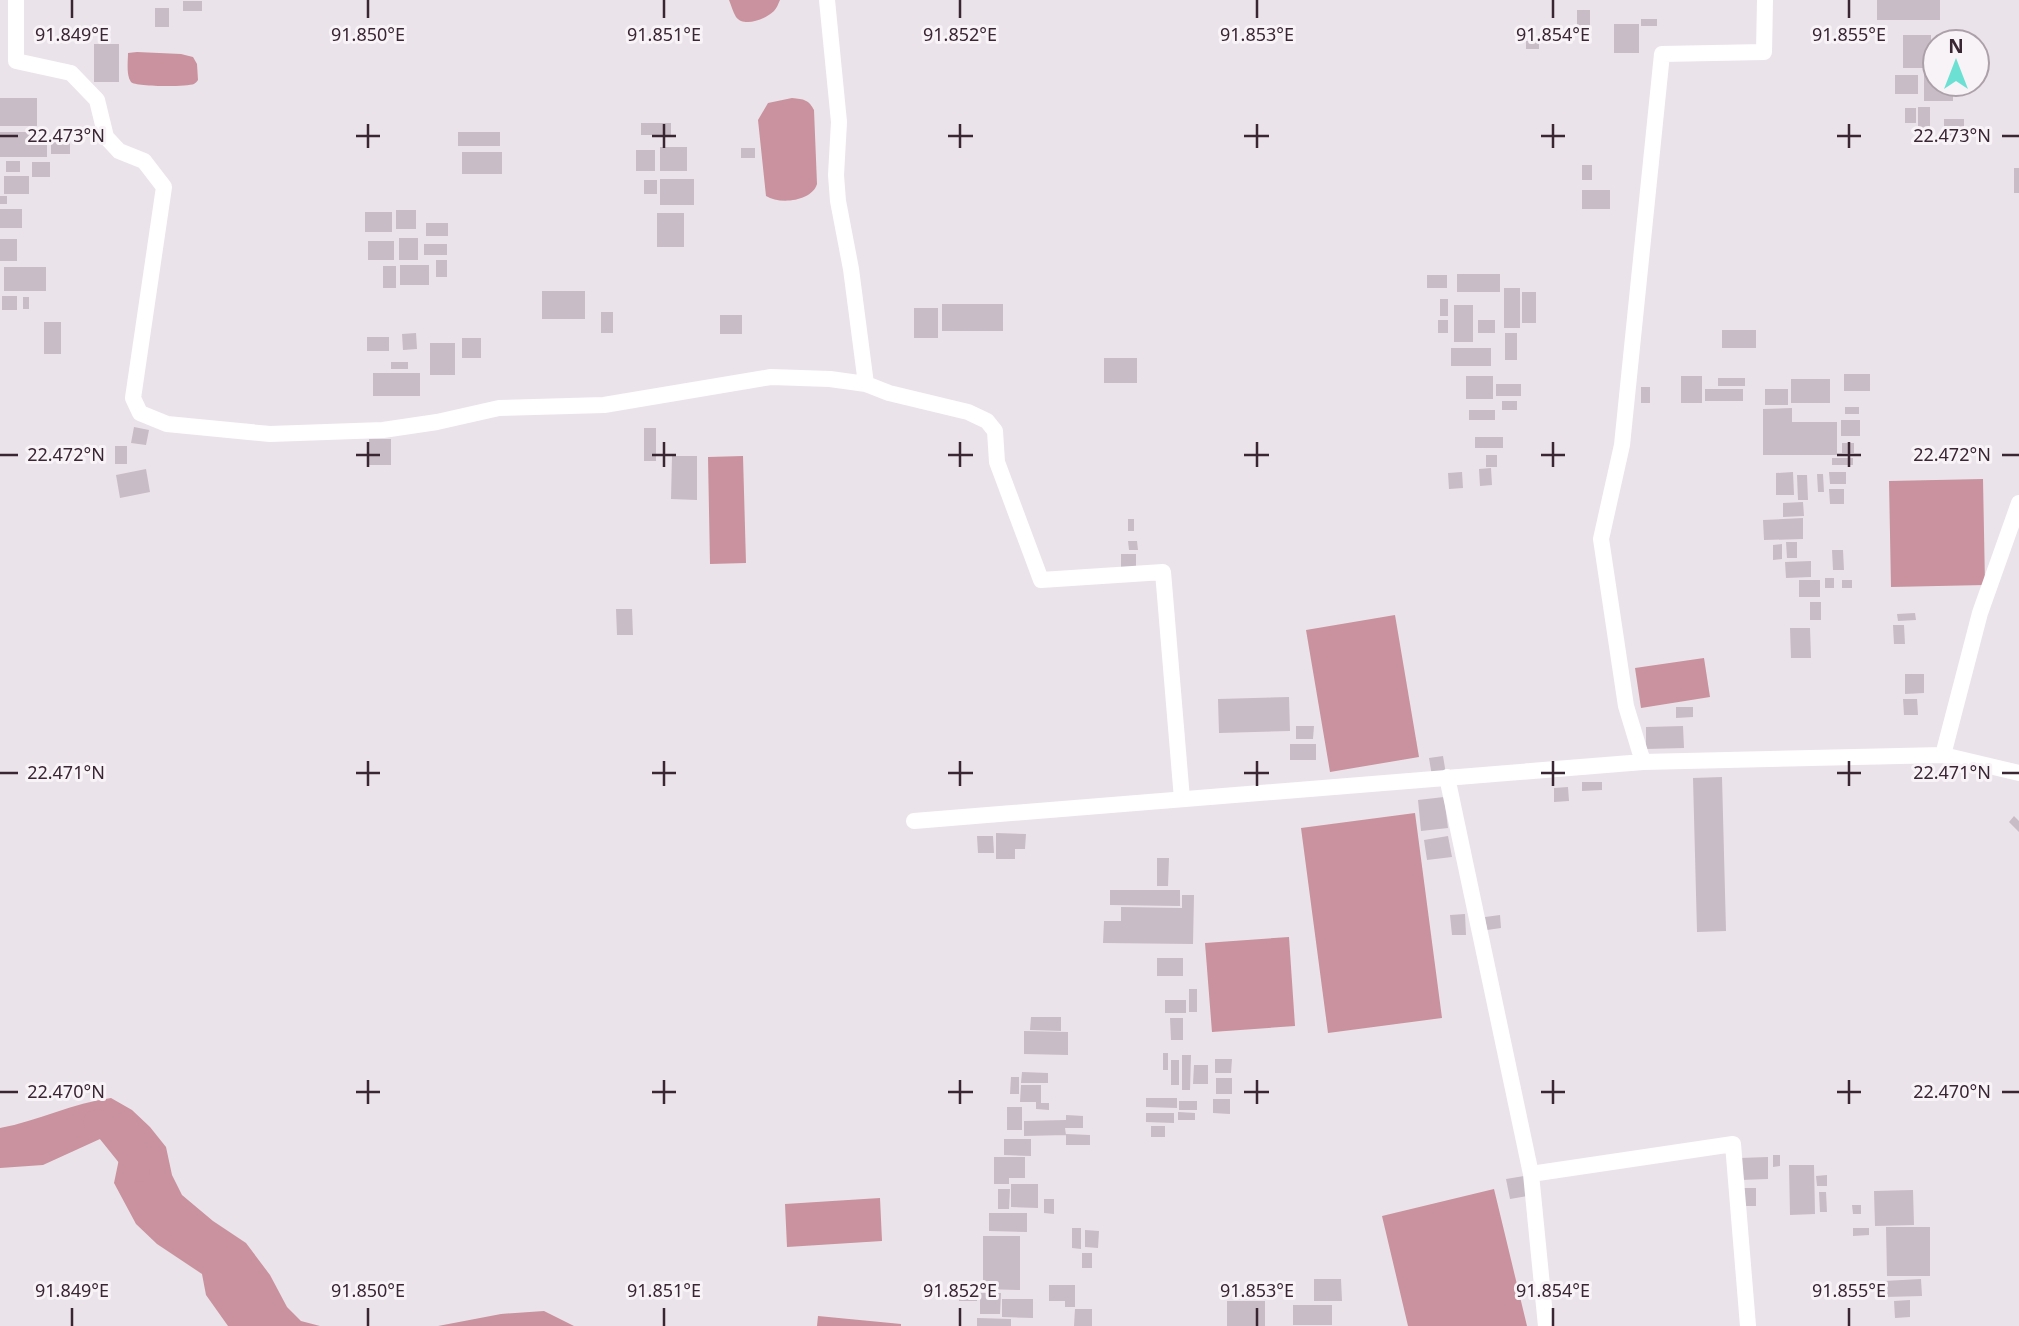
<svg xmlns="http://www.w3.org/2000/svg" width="2019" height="1326" viewBox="0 0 2019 1326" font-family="'Noto Sans',sans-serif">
	<rect width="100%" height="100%" fill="#ebe3ea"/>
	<path fill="#c9929e" d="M729,0H780C778,4 777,8 774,11C766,19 744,28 736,17C733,12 731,5 729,0Z
		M137,52L181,54L193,57L197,64L198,80C197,82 195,83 194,84C187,87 135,87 131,82C126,75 128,61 128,53Z
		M792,98C804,99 809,100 814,110L817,184C812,201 780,205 766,196L758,120L768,103Z
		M743,456L746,563L710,564L708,457Z
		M1983,479L1985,585L1891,587L1889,481Z
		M1395,615L1419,757L1330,772L1306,630Z
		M1704,658L1710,697L1641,708L1635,668Z
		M1415,813L1442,1018L1328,1033L1301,828Z
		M1289,937L1295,1026L1212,1032L1205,943Z
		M111,1098L132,1110L150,1127L166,1147L172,1175L182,1195L213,1221L246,1243L270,1275L287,1307L301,1321L320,1326H228L206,1295L202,1274L157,1244L136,1224L114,1183L123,1140L100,1139L43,1165L0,1168V1128C38,1121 73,1103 111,1098Z
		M1494,1189L1527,1326H1408L1382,1216Z
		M880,1198L882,1241L787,1247L785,1204Z
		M544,1311L574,1326H438L501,1314Z
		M818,1316L901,1324V1326H817Z"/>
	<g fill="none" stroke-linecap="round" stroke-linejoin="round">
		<path stroke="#c9929e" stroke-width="21" d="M94,1121L98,1120L139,1171"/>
	</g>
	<path fill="#c8bcc6" d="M1877,0H1940V20H1877Z
		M183,1H202V11H183Z
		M155,8H169V27H155Z
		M1577,10H1590V26H1577Z
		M1641,19H1657V26H1641Z
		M1614,24H1639V53H1614Z
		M1903,35H1931V68H1903Z
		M1526,41H1539V49H1526Z
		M94,44H119V82H94Z
		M1924,72H1935V84H1953V101H1924Z
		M1895,75H1918V94H1895Z
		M0,98H37V126H0Z
		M1918,107H1930V128H1918Z
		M1905,108H1916V123H1905Z
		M1944,119H1964V140H1944Z
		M641,123H671V135H641Z
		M0,132H47V157H0Z
		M458,132H500V146H458Z
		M51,136H70V154H51Z
		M660,147H687V171H660Z
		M741,148H755V158H741Z
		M636,150H655V171H636Z
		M462,152H502V174H462Z
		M6,161H20V172H6Z
		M32,162H50V177H32Z
		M1582,165H1592V180H1582Z
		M2014,168H2019V193H2014Z
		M4,176H29V194H4Z
		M660,179H694V205H660Z
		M644,180H657V194H644Z
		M1582,190H1610V209H1582Z
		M0,196H7V204H0Z
		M0,209H22V228H0Z
		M396,210H416V229H396Z
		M365,212H392V232H365Z
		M657,213H684V247H657Z
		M426,223H448V236H426Z
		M399,238H418V260H399Z
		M0,239H17V261H0Z
		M368,241H394V260H368Z
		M424,244H447V255H424Z
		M436,260H447V277H436Z
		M400,265H429V285H400Z
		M383,266H396V288H383Z
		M4,267H46V291H4Z
		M1457,274H1500V292H1457Z
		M1427,275H1447V288H1427Z
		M1504,288H1520V328H1504Z
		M542,291H585V319H542Z
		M1522,292H1536V323H1522Z
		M2,296H17V310H2Z
		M23,297H29V309H23Z
		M1440,299H1448V316H1440Z
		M942,304H1003V331H942Z
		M1454,305H1473V342H1454Z
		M914,308H938V338H914Z
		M601,312H613V333H601Z
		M720,315H742V334H720Z
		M1438,320H1448V333H1438Z
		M1478,320H1495V333H1478Z
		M44,322H61V354H44Z
		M1722,330H1756V348H1722Z
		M416,333L417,349L403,350L402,334Z
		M1505,333H1517V360H1505Z
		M367,337H389V351H367Z
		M462,338H481V358H462Z
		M430,343H455V375H430Z
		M1451,348H1491V366H1451Z
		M1104,358H1137V383H1104Z
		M391,362H408V369H391Z
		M373,373H420V396H373Z
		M1844,374H1870V391H1844Z
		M1466,376H1493V399H1466Z
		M1681,376H1702V403H1681Z
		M1718,378H1745V386H1718Z
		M1791,379H1830V403H1791Z
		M1496,384H1521V396H1496Z
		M1641,387H1650V403H1641Z
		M1705,389H1743V401H1705Z
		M1765,389H1788V405H1765Z
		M1502,401H1517V410H1502Z
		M1845,407H1859V414H1845Z
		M1792,408V422H1837V455H1763V409Z
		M1469,410H1495V420H1469Z
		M1841,420H1860V436H1841Z
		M134,427L149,430L146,445L131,443Z
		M644,428H656V461H644Z
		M1475,437H1503V448H1475Z
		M369,439H391V465H369Z
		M1842,443H1854V453H1842Z
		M115,446H127V464H115Z
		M1486,455H1497V467H1486Z
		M672,456H697V500L671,499Z
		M1832,458H1853V465H1832Z
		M1491,468L1492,485L1480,486L1479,469Z
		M146,469L150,492L120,498L116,475Z
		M1462,472L1463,488L1449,489L1448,473Z
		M1793,472L1794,495H1776V473Z
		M1829,472H1846V484H1830Z
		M1817,474H1823L1824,492H1818Z
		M1797,475H1807L1808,500H1798Z
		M1829,489H1844V504H1830Z
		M1803,502L1804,516L1783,517V503Z
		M1803,518V539L1764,540L1763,520Z
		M1128,519H1134V531H1128Z
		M1128,541H1137L1138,550H1129Z
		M1786,542H1797V558H1787Z
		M1782,544V559L1773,560V545Z
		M1832,550H1843L1844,570H1833Z
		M1121,554H1136V567H1121Z
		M1811,561V577L1786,578L1785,562Z
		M1825,578H1834V588H1825Z
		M1799,580H1820V597H1799Z
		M1842,580H1852V588H1842Z
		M1810,602H1821V620H1810Z
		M616,609H632L633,635H617Z
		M1915,613L1916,620L1898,621L1897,614Z
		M1893,625H1904L1905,644H1894Z
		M1790,628H1810L1811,658H1791Z
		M1905,674H1924V693L1905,694Z
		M1289,697L1290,731L1219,733L1218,699Z
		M1903,699H1917L1918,715H1904Z
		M1676,707H1693V717L1676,718Z
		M1296,726H1314L1313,739H1296Z
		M1683,726L1684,748L1646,749V727Z
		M1290,744H1316V760H1290Z
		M1443,756L1446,774L1432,776L1429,758Z
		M1722,777L1726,931L1697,932L1693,778Z
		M1582,782H1602V790L1582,791Z
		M1568,787L1569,801L1554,802V788Z
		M1444,797L1448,828L1421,831L1418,800Z
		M2014,816L2019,821V832L2009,822Z
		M996,833L1026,834L1025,849H1015V859H996Z
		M977,836H993L994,853H978Z
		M1448,836L1452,857L1427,860L1424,840Z
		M1157,858H1169L1168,886H1157Z
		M1110,890H1180V906L1110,905Z
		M1182,895H1194L1193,944L1103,943L1104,921H1121V907L1182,908Z
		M1465,914L1466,935H1452L1450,915Z
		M1500,915L1501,928L1487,930L1485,917Z
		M1157,958H1183V976H1157Z
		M1189,989H1197V1012H1189Z
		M1165,1000H1186V1013H1165Z
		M1031,1017H1061V1031L1030,1030Z
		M1170,1018H1183V1040H1171Z
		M1024,1031L1068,1032V1055L1024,1054Z
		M1163,1053H1168V1070H1163Z
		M1182,1055H1191L1190,1090H1182Z
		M1215,1059H1232L1231,1073H1215Z
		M1171,1060H1179V1085H1171Z
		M1194,1065H1208V1084H1193Z
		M1022,1072L1048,1073V1083H1021Z
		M1011,1077H1019V1094H1010Z
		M1216,1078H1232V1094H1216Z
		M1021,1085H1041V1103H1049V1110L1036,1109V1102H1020Z
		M1146,1098H1177V1108L1146,1107Z
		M1213,1099H1230V1114L1213,1113Z
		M1179,1101H1197V1110H1179Z
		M1007,1107H1022V1130H1007Z
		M1178,1112L1195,1113V1120H1178Z
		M1146,1113H1174V1123L1146,1122Z
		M1066,1115L1083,1116V1128H1065L1066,1135L1024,1136V1121L1066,1120Z
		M1151,1126H1165V1137H1151Z
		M1066,1134L1090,1135V1145H1066Z
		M1004,1139H1031V1156L1004,1155Z
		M1773,1155H1780V1166L1773,1167Z
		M994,1157H1025V1178H1009V1184H994Z
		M1768,1157V1179L1740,1180V1158Z
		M1789,1165H1814L1815,1214L1790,1215Z
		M1827,1175V1186H1817L1816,1176Z
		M1524,1176L1527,1196L1510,1199L1506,1179Z
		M1011,1184H1038V1208L1011,1207Z
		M1742,1188H1756V1206H1742Z
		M998,1189H1010L1009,1209H998Z
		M1913,1190L1914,1225L1875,1226L1874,1191Z
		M1819,1192H1826L1827,1212H1820Z
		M1044,1199H1054V1214L1044,1213Z
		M1852,1205H1861V1214H1853Z
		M989,1213H1027V1232L989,1231Z
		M1886,1227H1930V1276H1887Z
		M1072,1228H1081V1249L1072,1248Z
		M1853,1228H1869V1235L1853,1236Z
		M1085,1230L1099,1231L1098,1248L1085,1247Z
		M983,1236H1020V1290L983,1289Z
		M1082,1253H1092V1268H1082Z
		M1314,1279H1341L1342,1301H1314Z
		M1921,1279L1922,1296L1885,1297L1884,1281Z
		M1856,1281H1868V1294L1856,1295Z
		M1049,1285H1075V1307H1065V1301H1049Z
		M951,1286H957V1299H950Z
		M960,1287H978L977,1301H959Z
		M980,1293H1001L1000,1314H980Z
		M1002,1299H1033V1318L1002,1317Z
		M1910,1300V1317L1895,1318L1894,1301Z
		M1227,1301H1265V1326H1227Z
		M1293,1305H1332V1325H1293Z
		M1075,1309H1092V1326H1074Z
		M977,1318L1011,1319V1326H977Z"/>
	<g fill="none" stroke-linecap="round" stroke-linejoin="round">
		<path stroke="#fff" stroke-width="16" d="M16,0V61L71,73L97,100L106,137L119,151L144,161L164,187L133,398L140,413L167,424L270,434L383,430L437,422L499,408L604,405L771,377L830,379L866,384
			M827,0L839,122L836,175L838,201L851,269L866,384L889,393L968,412L987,421L995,431L997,462L1041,580L1163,572L1182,799
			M1943,755L1980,613L2019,503
			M1643,762L1626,706L1601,539L1622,445L1662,54L1764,52L1765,0
			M1447,777L1531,1174L1546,1326
			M914,821L1643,762L1943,755L2019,773
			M1531,1174L1733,1144L1748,1326"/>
	</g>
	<path fill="none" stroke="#3a2533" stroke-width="2.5" d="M72,0V18M368,0V18M664,0V18M960,0V18M1257,0V18M1553,0V18M1849,0V18M368,124V148M664,124V148M960,124V148M1257,124V148M1553,124V148M1849,124V148M0,136H18M356,136H380M652,136H676M948,136H973M1244,136H1269M1541,136H1565M1837,136H1861M2002,136H2019M368,442V467M664,442V467M960,442V467M1257,442V467M1553,442V467M1849,442V467M0,455H18M356,455H380M652,455H676M948,455H973M1244,455H1269M1541,455H1565M1837,455H1861M2002,455H2019M368,761V786M664,761V786M960,761V786M1257,761V786M1553,761V786M1849,761V786M0,773H18M356,773H380M652,773H676M948,773H973M1244,773H1269M1541,773H1565M1837,773H1861M2002,773H2019M368,1080V1104M664,1080V1104M960,1080V1104M1257,1080V1104M1553,1080V1104M1849,1080V1104M0,1092H18M356,1092H380M652,1092H676M948,1092H973M1244,1092H1269M1541,1092H1565M1837,1092H1861M2002,1092H2019M72,1308V1326M368,1308V1326M664,1308V1326M960,1308V1326M1257,1308V1326M1553,1308V1326M1849,1308V1326"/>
	<g font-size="18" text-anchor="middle" fill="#3a2533" stroke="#f8f3f7" stroke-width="6" stroke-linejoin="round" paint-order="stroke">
		<text x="72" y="41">91.849°E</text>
		<text x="368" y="41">91.850°E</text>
		<text x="664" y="41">91.851°E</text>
		<text x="960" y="41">91.852°E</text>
		<text x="1257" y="41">91.853°E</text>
		<text x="1553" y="41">91.854°E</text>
		<text x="1849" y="41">91.855°E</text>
		<text x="66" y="142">22.473°N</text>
		<text x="1952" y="142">22.473°N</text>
		<text x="66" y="461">22.472°N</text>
		<text x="1952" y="461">22.472°N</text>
		<text x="66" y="779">22.471°N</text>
		<text x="1952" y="779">22.471°N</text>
		<text x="66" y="1098">22.470°N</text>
		<text x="1952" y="1098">22.470°N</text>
		<text x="72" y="1297">91.849°E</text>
		<text x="368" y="1297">91.850°E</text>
		<text x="664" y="1297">91.851°E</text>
		<text x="960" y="1297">91.852°E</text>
		<text x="1257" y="1297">91.853°E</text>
		<text x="1553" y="1297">91.854°E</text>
		<text x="1849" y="1297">91.855°E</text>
	</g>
	<g transform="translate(1956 63)"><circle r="33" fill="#f8f3f7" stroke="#aca1a9" stroke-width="2"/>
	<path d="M0-5L12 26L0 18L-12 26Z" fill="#6ce0d2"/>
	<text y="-10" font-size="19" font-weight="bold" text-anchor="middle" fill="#3a2533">N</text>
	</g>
</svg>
